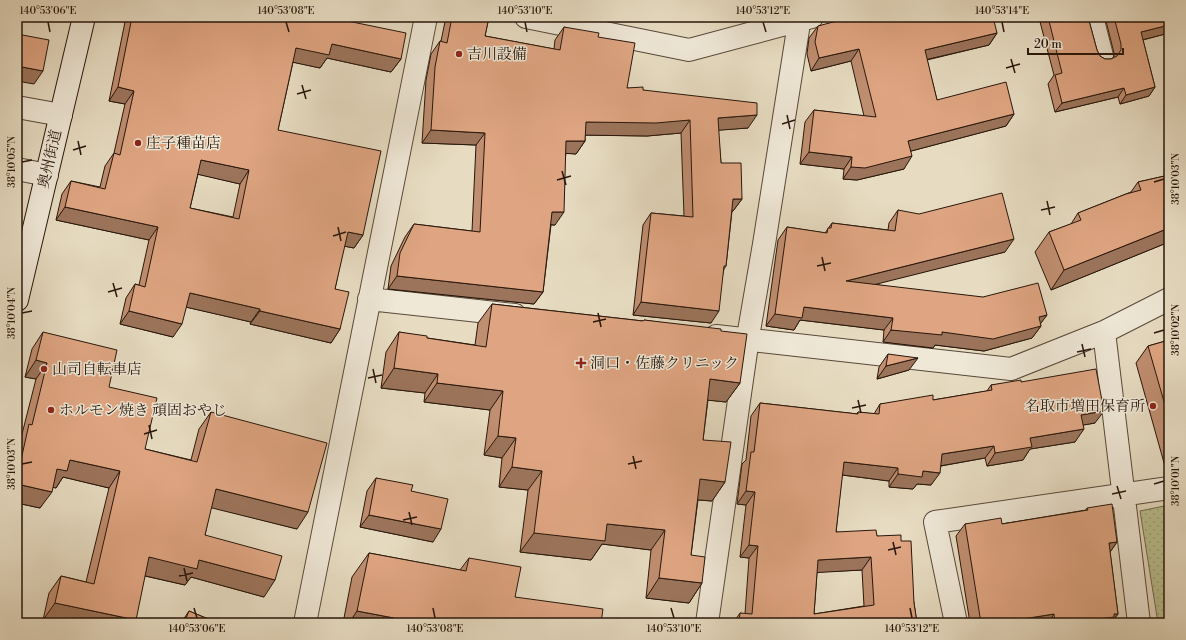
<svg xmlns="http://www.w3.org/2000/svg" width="1186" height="640" viewBox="0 0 1186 640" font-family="'Libre Bodoni','Noto Serif JP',serif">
	<defs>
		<pattern id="park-dots" width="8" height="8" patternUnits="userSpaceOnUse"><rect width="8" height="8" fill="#babf8f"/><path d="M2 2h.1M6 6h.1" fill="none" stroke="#a0a37a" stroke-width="1.8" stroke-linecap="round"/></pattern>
	</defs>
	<rect width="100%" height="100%" fill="#e7dcc2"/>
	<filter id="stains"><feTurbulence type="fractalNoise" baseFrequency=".005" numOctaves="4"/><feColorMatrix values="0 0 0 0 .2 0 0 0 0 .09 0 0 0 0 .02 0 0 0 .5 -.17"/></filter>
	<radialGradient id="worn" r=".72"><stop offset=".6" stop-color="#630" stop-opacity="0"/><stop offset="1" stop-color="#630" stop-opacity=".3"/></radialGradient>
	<path fill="url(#park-dots)" stroke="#716a4d" d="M1169,505V623H1158L1140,511Z"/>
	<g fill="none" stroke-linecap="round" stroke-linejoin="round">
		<g stroke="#584839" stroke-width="24">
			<path id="street" d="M526,17L689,50L812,17
				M1092,17L1102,56
				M17,107L61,115
				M17,169L47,175
				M369,299L515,315
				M716,336L1011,369L1104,332
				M305,623L426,17
				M707,623L749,331L764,244L800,17
				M956,623L935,522L1169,488
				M1139,623L1104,332L1169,299"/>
		</g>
		<g stroke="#28160b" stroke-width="24">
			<path id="secondary" d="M17,300L84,17"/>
		</g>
		<use href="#street" stroke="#efe8d7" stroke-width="22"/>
		<use href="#secondary" stroke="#efe8d7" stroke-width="22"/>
	</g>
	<path fill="#c08e70" stroke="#28160b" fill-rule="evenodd" d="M126,17H328L401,59L391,72L327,58L320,68L293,62L278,130L363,235L354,248L344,246L335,289L340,329L331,343L250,324L251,322L186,307L173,337L120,324L126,298L135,284L139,285L149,240L56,220L62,194L71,181L100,187L105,166L114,153L125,104L109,101ZM198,174L240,184L233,217L190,208Z
		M446,17H489L485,36L554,49L555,40L564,27L598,37L627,88L643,90L748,128L718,130L721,163L742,199L733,211H732L726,266L724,269L711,323L633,315L643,225L651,213L684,216L681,133L647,136L585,135V141L576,154L566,153L555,225H551L543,292L534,304L388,289L391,266L405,237L414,224L472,231L476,145L422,143L426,80L431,54L440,41H441Z
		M1040,17H1088L1097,50L1100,56L1105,59H1111L1114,57V53L1105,17H1169V33L1143,40L1155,87L1149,96L1120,104L1118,97L1055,112L1048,84L1054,75L1039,18Z
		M818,26L997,33L989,45L927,60L937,100L1014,114L1006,126L911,151L904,169L857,180L843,179L844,169L800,164L805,122L814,110L864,116L851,61L811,71L807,54L809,38Z
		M1169,175V244V242L1051,290L1035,252L1049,232L1071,224L1078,213L1131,192L1138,182Z
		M898,210L1005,252L873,284L1047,315L1040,324L1041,326L1032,338L984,351L935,345L933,348L883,342L884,330L800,320L794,330L766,326L778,240L787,227L825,233L832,223L888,230L889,223Z
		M492,304L643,321L644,320L721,331L740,383L726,402L708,400L703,440L725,482L712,501L698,500L691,555L702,583L689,603L646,598L651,550L602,544L591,560L520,552L528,490L499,487L502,458L484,455L490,410L424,402L425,393L381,388L386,352L399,332L427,338L475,345L478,323Z
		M43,332L109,387L145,449L191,460L199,429L211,412L297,529L211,507L205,535L264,597L191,577L185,585L145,576L43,620L49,593L61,576L86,582L109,488L63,477L56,488L53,487L40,508L17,503V444L18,441L22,434L36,379L25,377L32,349Z
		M1169,340V469L1166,470L1136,363L1148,346Z
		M888,354L909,370L877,379L879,367Z
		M1021,382L1095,423L1083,425L1075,442L1030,449L1023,460L987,466L985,458L941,466L931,485L917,484L913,489L889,487V481L842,475L836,532L877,536L901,541L914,603L917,623H733L740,613L745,614L749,558L740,557L746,505L737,504L742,464L746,460L751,416L760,403L857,414L858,412L874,414L880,404L933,400L987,391L991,385ZM862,570L864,606L814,614L817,572Z
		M376,478L411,491L433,542L360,527L367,491Z
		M1087,508L1117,542L1110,552L1118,614L1111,623H970L956,536L965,524H1002L1086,510Z
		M369,553L460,570L469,558L515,597L601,623H343L352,577Z
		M189,611L218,623H181Z"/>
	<path fill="#9c745b" stroke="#28160b" d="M1169,25V33L1134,42L1141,32Z
		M997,33L989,45L916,62L925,50Z
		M332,44L401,59L391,72L327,58L320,68L287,61L296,48Z
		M859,49L851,61L811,71L819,58Z
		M22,67L43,71L34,84L17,81Z
		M118,87L134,91L125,104L109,101Z
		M1155,87L1149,96L1120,104L1126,95Z
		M1124,88L1118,97L1055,112L1062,103Z
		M1014,114L1006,126L900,154L908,141Z
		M757,115L748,128L709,131L718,118Z
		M690,120L681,133L647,136L577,135L586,122Z
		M431,130L485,133L476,145L422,143Z
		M566,141H585L576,154L558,153Z
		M809,152L852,157L844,169L800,164Z
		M912,156L904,169L857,180L843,179L851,167Z
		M201,160L249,170L240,184L192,173Z
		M733,199H742L733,211L725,212Z
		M65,207L158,227L149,240L56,220Z
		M552,212H564L555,225L543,224Z
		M1169,228V242L1051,290L1064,270Z
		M348,232L363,235L354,248L338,245Z
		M1014,239L1005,252L837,294L846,281Z
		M397,276L543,292L534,304L388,289Z
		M190,293L260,309L251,322L181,306Z
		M641,302L719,311L711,323L633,315Z
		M804,307L893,318L884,330L800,320L794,330L766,326L775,314Z
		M129,311L182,324L173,337L120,324Z
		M260,311L340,329L331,343L250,324Z
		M1047,315L1038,327L1041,326L1032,338L984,351L935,345L933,348L883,342L891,330L942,332L1039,317Z
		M918,358L909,370L877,379L886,366Z
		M36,360L47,363L36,379L25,377Z
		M394,368L438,374L425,393L381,388Z
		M710,379L740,383L726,402L696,399Z
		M437,383L503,391L490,410L424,402Z
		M1104,411L1095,423L1072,427L1081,415Z
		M1084,429L1075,442L1030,449L1023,460L987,466L995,453L1030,438Z
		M498,436L516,438L502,458L484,455Z
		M994,446L985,458L934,467L942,454Z
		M70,460L120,471L109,488L63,477L56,488L45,486L57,469Z
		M844,462L898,468L889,481L835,474Z
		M512,467L542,471L528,490L499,487Z
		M923,471L940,473L931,485L917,484L913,489L889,487L898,474Z
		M700,479L725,482L712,501L687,499Z
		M17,484L52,492L40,508L17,503Z
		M216,489L308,512L297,529L204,506Z
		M746,491L755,492L746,505L737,504Z
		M369,515L441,529L433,542L360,527Z
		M607,524L665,530L651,550L602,544L591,560L520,552L534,533Z
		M1117,542L1108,555L1109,543Z
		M749,545L758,546L749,558L740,557Z
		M149,557L199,560L275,580L264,597L191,577L185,585L137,574Z
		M871,557L862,570L809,573L818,560Z
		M659,578L702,583L689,603L646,598Z
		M55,603L136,620L133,623H60L43,620Z
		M357,611L394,618L391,623H349Z
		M1054,614L1048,623H998Z
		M1114,614H1118L1111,623H1069Z"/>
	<path fill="#dfa582" stroke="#28160b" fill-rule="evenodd" d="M132,17H328L406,33L401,59L332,44L329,55L296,48L278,130L381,151L363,235L348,232L335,289L349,292L340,329L260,311V309L190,293L182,324L129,311L135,284L145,287L158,227L65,207L71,181L105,189L114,153L120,155L134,91L118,87ZM201,160L249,170L239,219L190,208Z
		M452,17H489L485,36L560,50L564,27L599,33L598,37L635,43L627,88L643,87V90L757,103V115L718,118L721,163H741L742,199H733L726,266H724L719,311L641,302L651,213L693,217L690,120L656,123L586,122L585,141H566L564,212H552L543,292L397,276L400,253L414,224L480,232L485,133L431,130L435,67L440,41L447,43Z
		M852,17H993L997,33L925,50L937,100L1006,82L1014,114L908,141L912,156L865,168L851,167L852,157L809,152L814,110L876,117L859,49L819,58L815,42L818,26Z
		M1048,17H1088L1097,50L1100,56L1105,59H1111L1117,56L1121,50V44L1114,17H1169V25L1141,32L1155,87L1126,95L1124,88L1062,103L1055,75L1062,73Z
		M17,34L49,40L43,71L22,67L19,84L17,86Z
		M1169,175V228L1064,270L1049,232L1081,220L1078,213L1126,194L1141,190L1138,182Z
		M1002,193L1014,239L846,281L983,297L1038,283L1047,315L1039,317L1041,326L993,339L942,332V335L891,330L893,318L804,307L802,318L775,314L787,227L827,233L828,228H831L832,223L895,231L898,210L919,214Z
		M492,304L643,321L644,320L721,329V331L747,334L740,383L710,379L703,440L731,442L725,482L700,479L691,555L705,557L702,583L659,578L665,530L607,524L605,541L534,533L542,471L512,467L516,438L498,436L503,391L437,383L438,374L394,368L399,332L427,336V338L486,347Z
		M43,332L117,350L109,387L157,398L145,449L197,462L211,412L327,443L308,512L216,489L205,535L282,556L275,580L199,560L197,569L149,557L136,620L55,603L61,576L94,584L120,471L70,460L67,471L57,469L52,492L17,484V478L29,424L32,425L47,363L36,360Z
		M1169,340V419L1148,346Z
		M888,354L918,358L886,366Z
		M1096,369L1104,411L1081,415L1084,429L1030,438L1032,447L995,453L994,446L942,454L940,473L923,471L922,477L898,474V468L844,462L836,532L876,530L877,536L901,535V541H911L914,603L917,623H739L740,613L752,614L758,546L749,545L755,492L746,491L751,452H754L760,403L858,414V412L879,414L880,404L933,395V400L992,390L991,385L1021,380V382ZM871,557L874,605L814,614L818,560Z
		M376,478L413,485L411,491L448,499L441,529L369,515Z
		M1112,504L1117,542L1109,543L1118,614H1114V617L1069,623H1055L1054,614L998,623H981L965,524L1001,518L1002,524L1088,510L1087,508Z
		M369,553L466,571L469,558L521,567L515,597L603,609L601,623H393L394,618L357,611Z
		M189,611L218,623H184Z"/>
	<path fill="none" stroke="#28160b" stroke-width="1.5" d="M48,22L50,32M286,22L289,32M525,22L527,32M763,22L766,32M1002,22L1004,32M1011,59L1015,73M1006,68L1020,64M302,85L306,99M297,94L311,90M787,115L790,129M782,124L795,120M78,141L81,155M73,150L86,146M22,162L32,160M562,171L566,185M557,180L571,176M1154,182L1164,179M1047,201L1050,215M1041,210L1055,207M338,227L341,241M333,236L346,232M822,257L825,271M817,266L831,263M113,283L117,297M108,292L122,288M22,313L32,311M598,313L601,327M593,322L606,319M1154,333L1164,330M1082,344L1085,357M1077,352L1091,349M373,369L376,383M368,378L382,375M858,400L861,413M852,408L866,405M149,425L152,439M144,434L157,430M633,456L636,469M22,464L32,462M628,464L642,461M1154,484L1164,481M1117,486L1121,499M1112,494L1126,491M409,512L412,525M403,520L417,517M893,542L896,555M888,550L901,547M184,568L187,581M179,576L193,573M194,608L197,618M433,608L435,618M671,608L674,618M910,608L912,618"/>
	<g fill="#8f2418" stroke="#efe8d7" stroke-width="1.5">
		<circle cx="459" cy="54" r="4"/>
		<circle cx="138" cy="143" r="4"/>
		<path d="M579 357h4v4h4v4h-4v4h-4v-4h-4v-4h4z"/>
		<circle cx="44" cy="369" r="4"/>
		<circle cx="1153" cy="406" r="4"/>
		<circle cx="51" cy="410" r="4"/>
	</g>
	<g text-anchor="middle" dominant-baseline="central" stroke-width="3" stroke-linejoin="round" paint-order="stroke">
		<g font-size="15" fill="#28160b" stroke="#efe8d7" text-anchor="start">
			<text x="467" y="54">吉川設備</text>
			<text x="146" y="143">庄子種苗店</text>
			<text x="590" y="363">洞口・佐藤クリニック</text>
			<text x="52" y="369">山司自転車店</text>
			<text x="1145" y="406" text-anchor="end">名取市増田保育所</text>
			<text x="59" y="410">ホルモン焼き 頑固おやじ</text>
		</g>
		<g font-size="15" fill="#28160b" stroke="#efe8d7">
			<text transform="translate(50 159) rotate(-77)">奥州街道</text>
		</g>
	</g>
	<rect width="1186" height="640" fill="none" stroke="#e7dcc2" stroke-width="44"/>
	<path d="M1028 48v6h95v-6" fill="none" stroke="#28160b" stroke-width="2"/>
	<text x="1034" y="48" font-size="12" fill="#28160b" stroke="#efe8d7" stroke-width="3" paint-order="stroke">20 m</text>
	<rect x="22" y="22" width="1142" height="596" fill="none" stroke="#28160b" stroke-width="1.5"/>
	<g font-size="10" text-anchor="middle" fill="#28160b">
		<text x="48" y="14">140°53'06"E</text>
		<text x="286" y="14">140°53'08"E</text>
		<text x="525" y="14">140°53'10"E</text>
		<text x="763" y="14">140°53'12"E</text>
		<text x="1002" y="14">140°53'14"E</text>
		<text transform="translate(11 162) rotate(-90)" y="4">38°10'05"N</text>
		<text transform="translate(1175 179) rotate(-90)" y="4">38°10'03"N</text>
		<text transform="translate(11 313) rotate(-90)" y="4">38°10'04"N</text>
		<text transform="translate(1175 330) rotate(-90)" y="4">38°10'02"N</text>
		<text transform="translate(11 464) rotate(-90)" y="4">38°10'03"N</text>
		<text transform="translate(1175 481) rotate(-90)" y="4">38°10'01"N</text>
		<text x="197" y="632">140°53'06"E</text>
		<text x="435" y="632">140°53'08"E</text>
		<text x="674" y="632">140°53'10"E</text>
		<text x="912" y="632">140°53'12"E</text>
	</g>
	<rect width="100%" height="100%" filter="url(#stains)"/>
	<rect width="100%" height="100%" fill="url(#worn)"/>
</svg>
